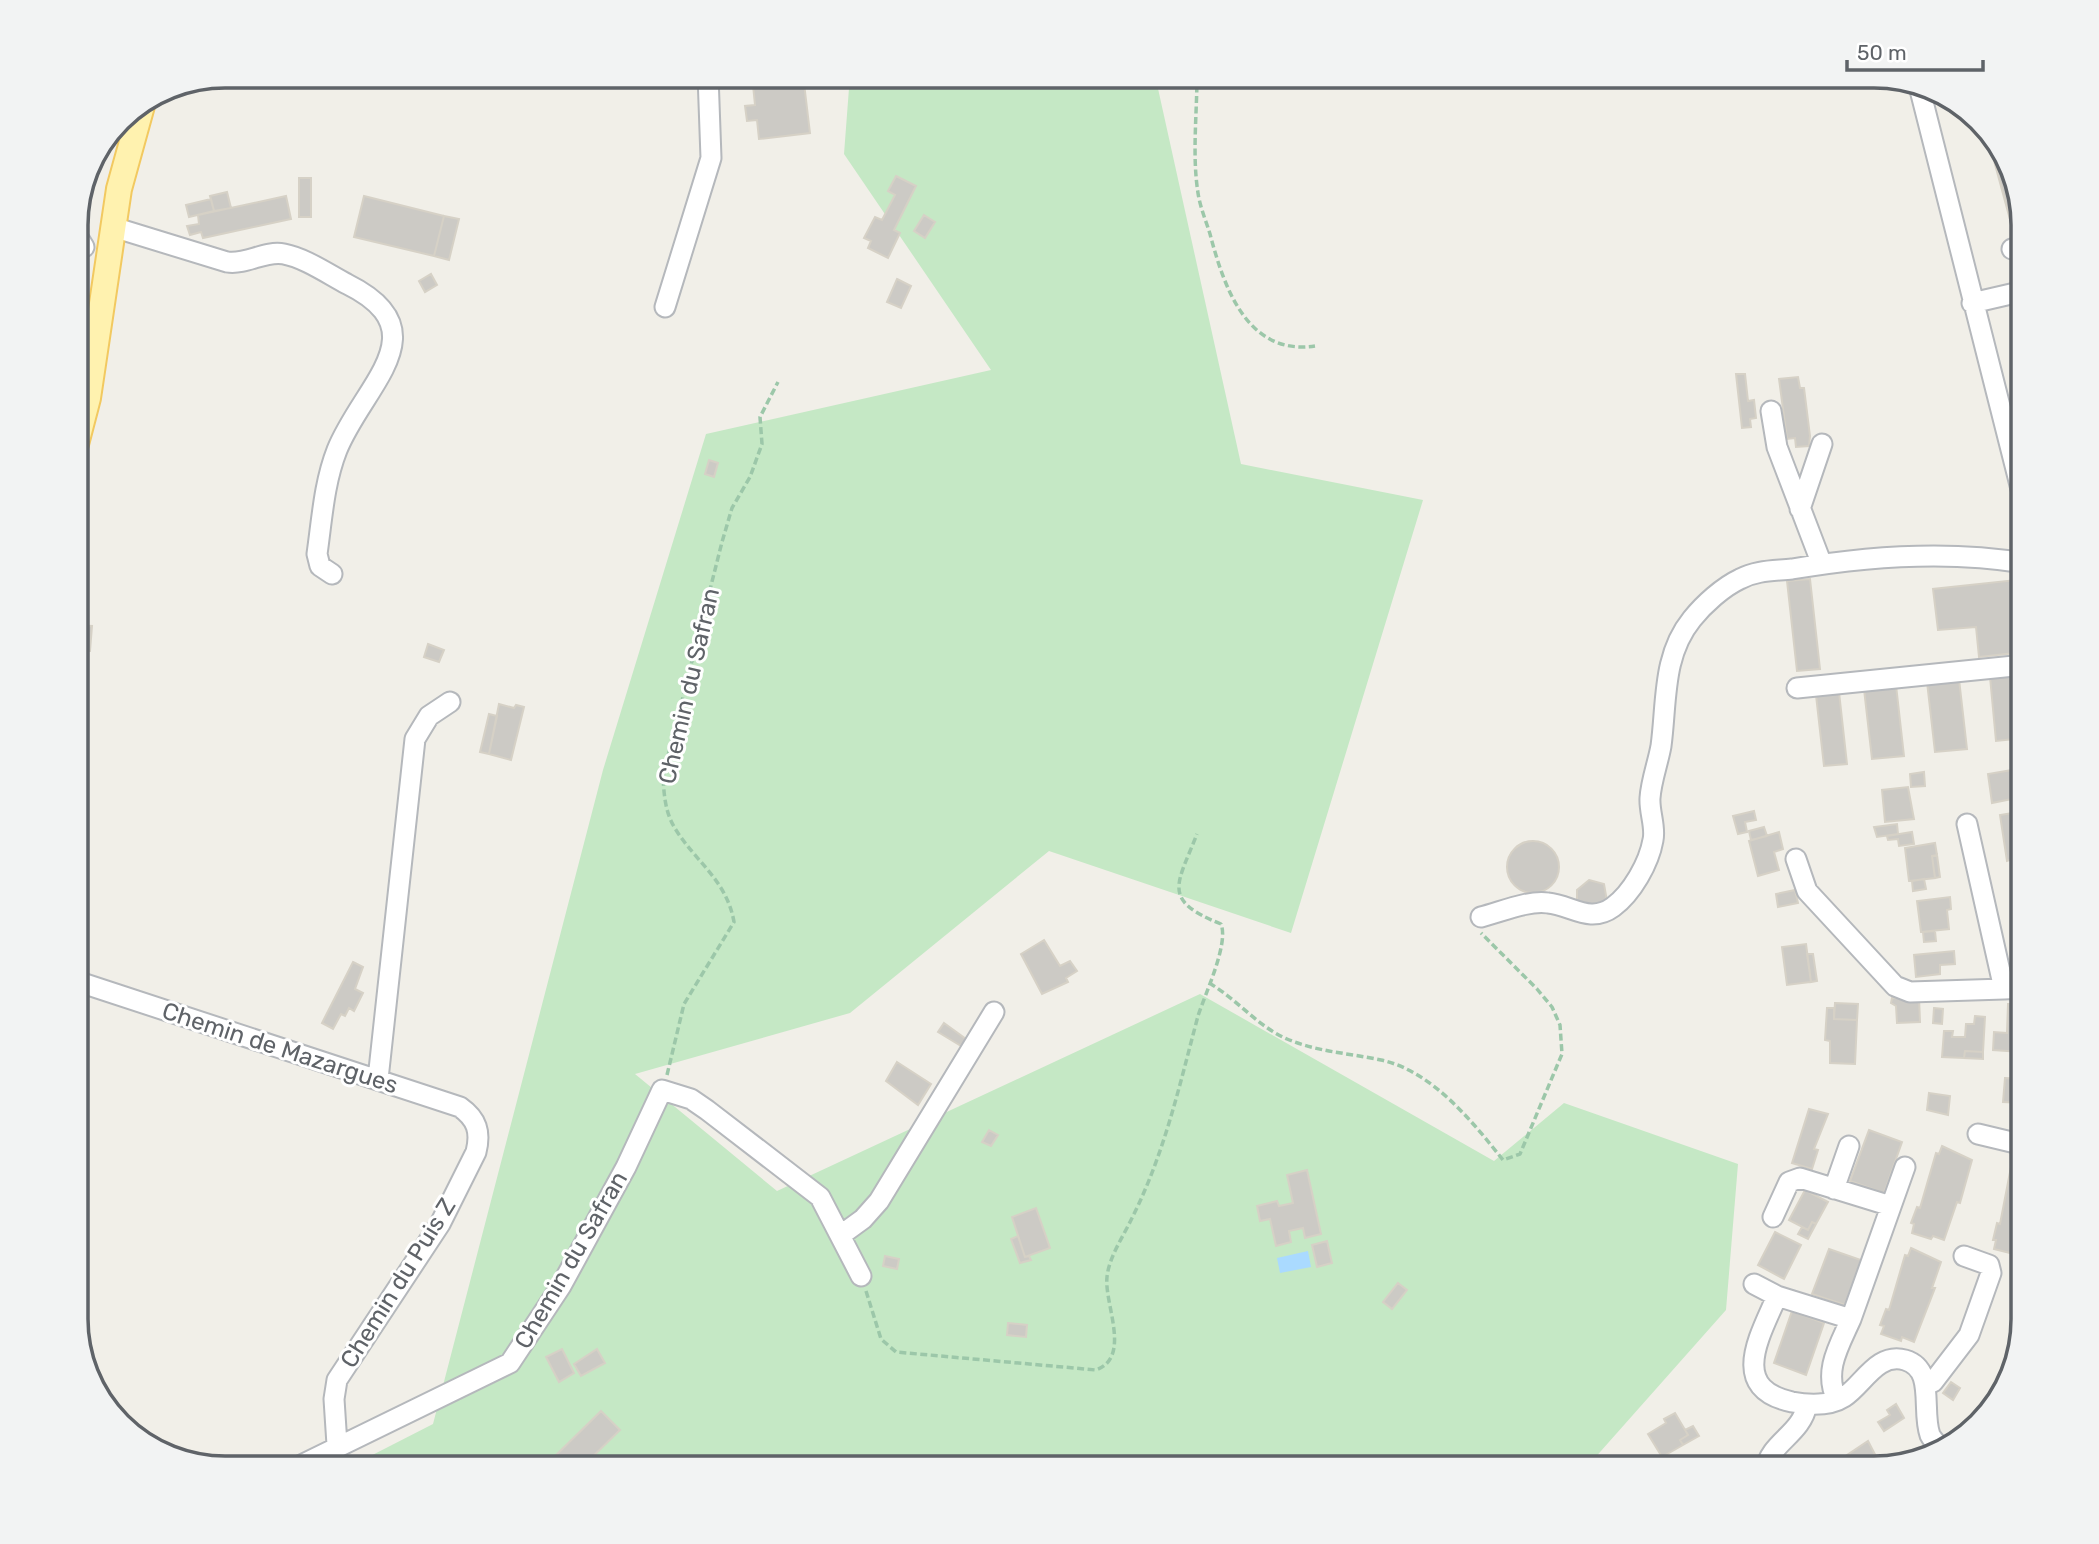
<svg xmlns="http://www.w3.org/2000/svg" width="2099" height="1544" viewBox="0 0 2099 1544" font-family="Rubik,sans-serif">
	<rect width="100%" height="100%" fill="#f1efe8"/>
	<path fill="#c5e8c5" d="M850,75H1155L1241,464L1423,500L1291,933L1049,851L850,1013L635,1074L777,1191L1200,994L1494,1161L1564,1103L1738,1164L1726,1310L1585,1469H345L433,1424L603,770L706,434L991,370L844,154Z"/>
	<path fill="#aadaff" d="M1308,1251L1311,1267L1280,1273L1277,1258Z"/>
	<path fill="#cccac5" stroke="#d6d1c6" stroke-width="2" d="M752,75H803L810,133L759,139L757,120L747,121L745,106L755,105Z
		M2004,154L2024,224V232L2014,234L1993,157Z
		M896,176L916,186L894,230L900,233L888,258L868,248L871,241L864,238L875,217L882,220L895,195L888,191Z
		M299,178H311V217H299Z
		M227,192L231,208L214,211L210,196Z
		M286,196L291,219L203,238L201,232L190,235L187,226L199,224L198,215Z
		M364,196L444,216L434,256L354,237Z
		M211,199L214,211L189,217L186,205Z
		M924,215L935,222L925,238L914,231Z
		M444,216L459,219L449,260L434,256Z
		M431,274L437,285L425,292L419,281Z
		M897,279L911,286L901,308L887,302Z
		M1736,374H1745L1748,401L1754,400L1756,418L1750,419L1751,427L1742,428Z
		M1798,377L1800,388H1804L1810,436L1809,446L1796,447L1795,438L1787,439L1779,379Z
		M709,460L718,463L714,477L705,474Z
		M1810,579L1820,669L1797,671L1787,581Z
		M2016,580L2024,652L1979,657L1976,627L1938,630L1933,589Z
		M76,625L92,626L90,651L76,650Z
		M428,644L444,650L439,662L424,657Z
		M2024,673V738L1996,741L1990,677Z
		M1959,679L1967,749L1935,752L1927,682Z
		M1896,685L1904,756L1872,759L1864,689Z
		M1839,692L1847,764L1824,766L1816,695Z
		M499,704L514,708L516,705L524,707L511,760L489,754Z
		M489,714L497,716L489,754L480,752Z
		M2018,769L2020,781L2015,782L2017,798L1992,803L1988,774Z
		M1924,772L1925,786L1911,787L1910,774Z
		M1908,787L1914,819L1885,822L1882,790Z
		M1754,811L1756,820L1745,822L1747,832L1738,834L1733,816Z
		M2019,812L2024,832V855L2007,861L2000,815Z
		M1897,824L1898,834L1877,837L1874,827Z
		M1764,827L1767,836L1751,840L1749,831Z
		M1779,832L1783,849L1774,852L1779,870L1758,876L1749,841Z
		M1912,832L1914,844L1899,846L1898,839L1888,840L1887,836Z
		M1507 867a26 26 0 1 1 52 0a26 26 0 1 1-52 0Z
		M1935,843L1937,855L1932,856L1935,878L1909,881L1905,848Z
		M1937,855L1940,877L1935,878L1932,856Z
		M1924,879L1926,889L1913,891L1912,881Z
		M1589,880L1604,884L1607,901L1582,909L1577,902V890Z
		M2024,882V914L2018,915L2015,883Z
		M1795,890L1798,903L1778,907L1776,894Z
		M1950,897L1951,909L1947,910L1949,929L1921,932L1917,901Z
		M1935,931L1936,941L1924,942L1923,932Z
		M2024,936V966H2018L2014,937Z
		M1044,940L1060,966L1070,961L1077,971L1066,978L1068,982L1042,994L1021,954Z
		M1806,944L1811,982L1787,985L1782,947Z
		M1954,951L1955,964L1940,965V974L1916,977L1914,955Z
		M1807,954H1813L1817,981L1811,982Z
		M353,962L363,967L355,989L363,993L354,1011L349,1008L345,1016L341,1014L333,1029L322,1023Z
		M1919,997L1920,1022L1897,1023L1896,1006L1891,1003L1892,998Z
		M1835,1003L1858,1004L1857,1020L1834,1019Z
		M2008,1004L2024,1005L2021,1052L1993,1050L1994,1032L2007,1033Z
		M1827,1008H1834V1019L1857,1020L1855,1064L1830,1063V1041L1825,1040Z
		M1934,1008L1943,1009L1942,1024L1933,1023Z
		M1975,1016L1985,1017L1983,1052L1965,1051L1964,1058L1942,1057L1944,1031H1953L1952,1037H1965L1966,1024H1974Z
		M944,1023L966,1039L961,1046L938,1032Z
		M1965,1051L1983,1052V1059L1964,1058Z
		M897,1062L931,1084L918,1105L886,1081Z
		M2005,1078L2024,1079V1103L2003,1102Z
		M1929,1093L1950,1096L1948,1115L1927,1110Z
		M1809,1109L1828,1114L1814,1149L1818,1150L1812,1169L1792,1163Z
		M989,1130L998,1135L991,1146L982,1142Z
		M1869,1130L1902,1142L1884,1193L1850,1181Z
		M1942,1146L1972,1160L1960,1203L1957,1202L1944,1240L1933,1236L1931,1239L1912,1233L1914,1224L1911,1223L1917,1207L1920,1208L1936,1153L1939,1154Z
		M2016,1159L2024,1161V1252L2015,1250L2014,1254L1994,1249L1996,1240H1993L1997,1223L2000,1224L2011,1167L2014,1168Z
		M1307,1170L1321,1234L1305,1238L1303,1228L1289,1231L1291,1242L1276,1246L1270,1219L1260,1221L1257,1206L1277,1201L1279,1206L1293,1203L1287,1175Z
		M1805,1190L1828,1202L1816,1224L1812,1222L1808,1230L1789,1220Z
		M1036,1208L1050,1248L1025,1257L1012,1217Z
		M1812,1222L1816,1224L1808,1239L1798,1234L1802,1227L1808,1230Z
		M1775,1232L1801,1245L1784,1279L1758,1265Z
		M1018,1236L1025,1257L1029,1256L1031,1260L1020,1263L1011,1239Z
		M1327,1241L1332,1263L1317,1267L1312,1245Z
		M1911,1248L1941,1262L1932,1288H1935L1914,1342L1902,1337L1901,1341L1881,1334L1884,1326L1880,1325L1886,1309L1889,1310L1905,1255L1908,1256Z
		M1829,1249L1861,1260L1845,1305L1812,1294Z
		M885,1256L899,1259L897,1269L883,1266Z
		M1398,1283L1407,1290L1392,1309L1383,1302Z
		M1792,1311L1824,1323L1806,1375L1774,1363Z
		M1008,1323L1027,1325L1026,1337L1007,1335Z
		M562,1349L574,1373L559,1382L546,1357Z
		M597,1349L605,1363L581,1376L574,1364Z
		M1951,1382L1960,1388L1953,1400L1943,1393Z
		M1896,1404L1904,1418L1884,1431L1878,1422L1890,1415L1887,1410Z
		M601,1411L620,1430L580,1469H560L551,1460Z
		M1675,1413L1688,1435L1680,1440L1683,1445L1662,1457L1648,1434L1666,1423L1664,1419Z
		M1693,1426L1699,1436L1683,1445L1680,1440L1688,1435L1685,1430Z
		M1868,1441L1880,1464L1872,1469H1852L1844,1457Z
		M1844,1457L1852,1469H1826Z"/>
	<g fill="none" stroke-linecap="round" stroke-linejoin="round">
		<g stroke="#b5b8bc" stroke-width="23">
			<path id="minor" d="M1920,90L2024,501
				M113,227L227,262C247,265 265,250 284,254C305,258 328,274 347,284C442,331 363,385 337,450C324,483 322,519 317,554L320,566L332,574
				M76,234L84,247
				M2012,249L2024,246
				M1972,303L2024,291
				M665,307L711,158L708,75
				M1771,411L1777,447L1821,562
				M1800,509L1822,444
				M1797,688L2024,665
				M1967,824L2004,989L2024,988
				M1796,859L1807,891L1895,986L1910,992L2004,989
				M1481,917C1501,912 1528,900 1548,903C1571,905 1590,924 1613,907C1632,893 1649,863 1653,840C1656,827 1649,812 1650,798C1651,781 1658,763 1661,746C1667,702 1662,656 1692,619C1704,604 1723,587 1740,579C1757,570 1774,571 1792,569C1868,556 1947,550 2024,563
				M76,981L460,1107C477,1119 481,1132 476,1152L440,1224L337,1380L334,1399L337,1445
				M378,1079L415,739L429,716L450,702
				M1978,1134L2024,1145
				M1834,1189L1849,1146
				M1773,1217L1789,1182L1800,1178L1891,1206
				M841,1235L863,1219L879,1201L994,1012
				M1754,1284L1777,1296L1851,1319L1905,1167
				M1777,1296C1760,1336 1728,1388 1792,1402C1808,1405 1830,1406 1844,1397C1863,1385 1877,1352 1905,1360C1936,1369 1921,1410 1930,1435C1933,1441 1939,1446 1943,1451
				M1927,1384L1933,1382L1969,1335L1991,1273L1989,1265L1964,1256
				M1837,1400C1823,1371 1839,1346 1851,1319
				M293,1469L510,1363L561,1286L626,1167L662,1090L691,1099L707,1110L820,1197L861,1276
				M1766,1469C1770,1442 1801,1435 1807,1405"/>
		</g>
		<g stroke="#f2c960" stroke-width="28">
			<path id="major" d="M76,444L88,398L119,189L143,102"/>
		</g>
		<path stroke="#9cc7a9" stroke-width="3.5" stroke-dasharray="7 3.5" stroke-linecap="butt" d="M1197,75C1197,114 1192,155 1198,193C1200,207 1206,221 1210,234C1224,287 1247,356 1315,346
			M1209,983C1237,999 1257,1026 1287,1039C1318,1052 1348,1053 1381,1060C1432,1071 1472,1121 1503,1160L1520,1154L1562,1054L1560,1025L1552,1007L1537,989L1481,933
			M667,1075L684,1004L734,922C727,881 697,863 676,830C665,813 664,795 663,776L722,542L732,508L750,477L762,444L760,417L778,382
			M866,1291L881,1339L896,1352L1096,1370C1132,1357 1104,1304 1107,1277C1109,1257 1123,1237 1132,1218C1165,1152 1179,1087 1198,1016C1205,994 1229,944 1221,924C1161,900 1177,885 1197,834"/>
		<use href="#minor" stroke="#fff" stroke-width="19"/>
		<use href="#major" stroke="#fff2af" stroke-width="24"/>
	</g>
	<g text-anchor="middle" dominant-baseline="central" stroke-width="6" stroke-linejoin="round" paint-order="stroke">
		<g font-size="24" fill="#5f6368" stroke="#fff">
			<text transform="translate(689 686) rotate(-77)">Chemin du Safran</text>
			<text transform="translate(280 1048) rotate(18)">Chemin de Mazargues</text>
			<text transform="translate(571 1260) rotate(-60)">Chemin du Safran</text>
			<text transform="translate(398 1283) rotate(-58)">Chemin du Puis Z</text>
		</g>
	</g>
	<path d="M0 0H2099V1544H0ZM225 88H1874A137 137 0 0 1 2011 225V1319A137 137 0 0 1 1874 1456H225A137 137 0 0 1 88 1319V225A137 137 0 0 1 225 88Z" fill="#f2f3f3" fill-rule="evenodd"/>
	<path fill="none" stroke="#5f6368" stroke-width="3.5" d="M225 88H1874A137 137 0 0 1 2011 225V1319A137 137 0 0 1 1874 1456H225A137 137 0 0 1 88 1319V225A137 137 0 0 1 225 88Z"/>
	<path d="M1847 60v10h136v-10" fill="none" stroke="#5f6368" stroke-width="3.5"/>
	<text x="1857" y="60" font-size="21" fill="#5f6368" stroke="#ffffff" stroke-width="5" paint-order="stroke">50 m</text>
</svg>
